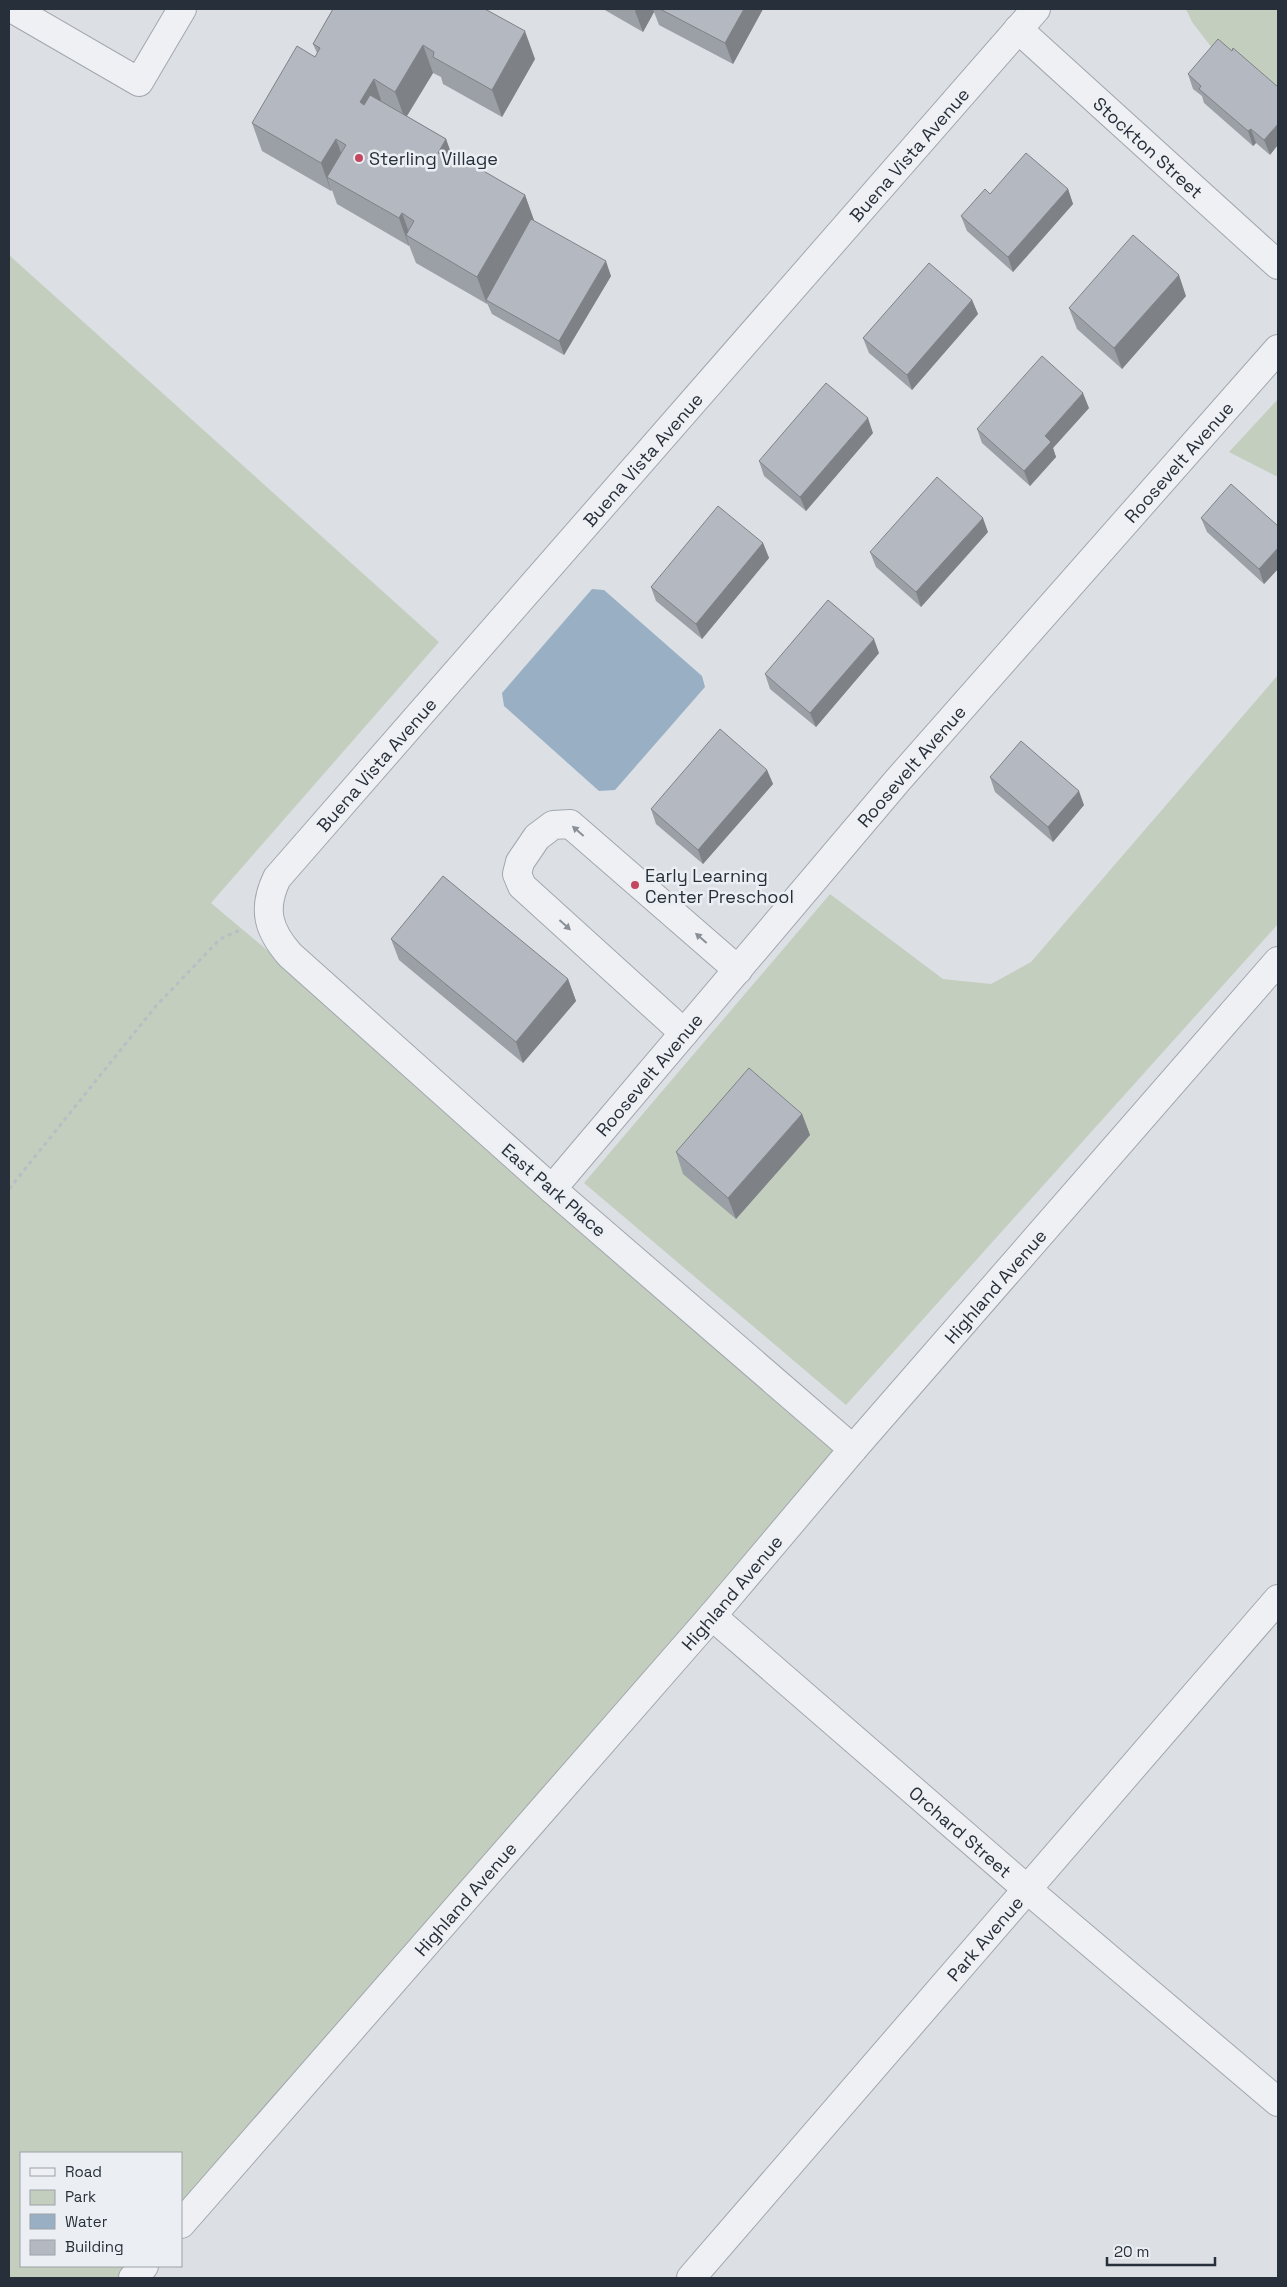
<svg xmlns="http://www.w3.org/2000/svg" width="1287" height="2287" viewBox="0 0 1287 2287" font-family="'Space Grotesk',sans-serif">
	<rect width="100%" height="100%" fill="#dce0e5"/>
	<path fill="#c3cebe" d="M1186,9H1278V97L1212,48L1192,22Z
		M9,255L439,642L211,903L712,1323L853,1449L181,2213V2153H21V2266H135L124,2278H9Z
		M1278,399V477L1229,452Z
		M1278,675V924L846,1405L584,1183L830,894L943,979L991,984L1031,962Z"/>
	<path fill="#99afc3" d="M592,589L604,590L702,676L705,687L615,790L599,791L504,706L502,693Z"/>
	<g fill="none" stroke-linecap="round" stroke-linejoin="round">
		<g stroke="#a2a7ae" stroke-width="30">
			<g id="minor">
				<path d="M13,9L139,82L182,9"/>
				<path id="s1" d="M1018,29L1278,265"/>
				<path d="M684,1033L522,886L517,874L520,862L537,837L553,825L570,824L738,970"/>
				<path id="s2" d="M552,1189L898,780L1278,349"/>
				<path id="s3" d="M853,1449L552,1189L290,955C268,930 262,909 277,878L1036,9"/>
				<path id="s4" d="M712,1616L1028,1890L1278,2102"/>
				<path id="s5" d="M181,2224L712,1616L853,1449L1278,961"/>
				<path d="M133,2278L144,2266"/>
				<path id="s6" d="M691,2278L1278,1599"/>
			</g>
		</g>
		<path stroke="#babec4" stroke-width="3" stroke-dasharray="4 4" stroke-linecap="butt" d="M9,1189L155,1007L220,939L240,930"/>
		<use href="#minor" stroke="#eef0f4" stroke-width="28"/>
	</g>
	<path fill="#9b9fa6" d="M333,9L535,59L502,117L443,84L441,77L433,73L407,116L446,139L450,152L525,195L534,221L611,276L564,355L492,314L487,303V304L416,263L409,245V246L337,204L332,190L331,191L262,151L252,123L315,57L317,53L313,44Z
		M603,9H763L733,64L659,25L654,12L643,32Z
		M1233,48L1270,155L1256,143L1253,146L1204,103L1202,96L1193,89L1188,74L1232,51Z
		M1068,189L1073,204L1013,272L967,231L961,216L990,194Z
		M1186,296L1122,369L1077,329L1069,308Z
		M972,300L978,314L912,390L869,353L863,338Z
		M1089,408L1053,448L1056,457L1030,486L982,443L977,429Z
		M873,433L806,511L764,476L759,461Z
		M1201,518L1278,526V569L1264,584L1207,532Z
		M988,532L921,607L876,567L870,552Z
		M763,543L769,558L702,639L656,601L651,587Z
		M879,653L816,727L770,689L765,674Z
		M767,770L773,784L703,864L656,824L651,809Z
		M990,777L1084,805L1053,842L995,792Z
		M391,939L568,979L576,1001L523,1063L399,960Z
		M802,1114L810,1135L736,1219L683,1174L676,1152Z"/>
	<path fill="#7e8287" d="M636,9H653L654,12L643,32L635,11Z
		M744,9H763L733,64L725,43Z
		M525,31L535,59L502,117L492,90Z
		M423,45L433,73L405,119L395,92Z
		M374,79L383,106L370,130L360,102Z
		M1278,124V145L1270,155L1264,140Z
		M1251,129L1256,143L1253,146L1248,131Z
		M336,139L346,166L327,177L331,191L321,163Z
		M446,139L456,166L438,153Z
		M1068,189L1073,204L1013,272L1008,257Z
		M525,195L535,223L486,300L487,304L477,277Z
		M402,213L411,238L406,235L409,245V246L399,218Z
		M606,261L611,276L564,355L559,341Z
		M1179,275L1186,296L1122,369L1114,348Z
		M972,300L978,314L912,390L907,375Z
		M1083,393L1089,408L1053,448L1056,457L1030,486L1024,471L1045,436Z
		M868,418L873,433L806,511L800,497Z
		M983,518L988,532L921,607L916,592Z
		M763,543L769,558L702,639L696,624Z
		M1278,548V569L1264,584L1259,569Z
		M874,639L879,653L816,727L810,713Z
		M767,770L773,784L703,864L698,850Z
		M1079,791L1084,805L1053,842L1048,827Z
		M568,979L576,1001L523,1063L516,1042Z
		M802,1114L810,1135L736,1219L728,1198Z"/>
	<path fill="#b4b9c1" stroke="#7e8287" d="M333,9H485L525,31L492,90L433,57L434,52L423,45L395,92L374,79L360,102L364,105L370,95L446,139L438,153L445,157L449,151L525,195L477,277L406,235L414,221L402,213L399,218L327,177L346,145L336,139L321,163L252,123L297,46L315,57L320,48L313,44Z
		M660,9H744L725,43Z
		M1218,39L1232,51L1233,48L1278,87V124L1264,140L1251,129L1248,131L1199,89L1201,86L1188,74Z
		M1026,153L1068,189L1008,257L961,216L985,189L990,194Z
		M531,219L606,261L559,341L486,300Z
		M1133,235L1179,275L1114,348L1069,308Z
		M929,263L972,300L907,375L863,338Z
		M1042,356L1083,393L1045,436L1051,442L1024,471L977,429Z
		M826,383L868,418L800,497L759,461Z
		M937,477L983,518L916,592L870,552Z
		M1231,484L1278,526V548L1259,569L1201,518Z
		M718,506L763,543L696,624L651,587Z
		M828,600L874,639L810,713L765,674Z
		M720,729L767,770L698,850L651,809Z
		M1021,741L1079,791L1048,827L990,777Z
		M443,876L568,979L516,1042L391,939Z
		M749,1068L802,1114L728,1198L676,1152Z"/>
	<defs><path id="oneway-solid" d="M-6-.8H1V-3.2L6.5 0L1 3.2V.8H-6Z" transform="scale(1.25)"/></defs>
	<g fill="#8a9097">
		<use href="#oneway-solid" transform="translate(578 831) rotate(-139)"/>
		<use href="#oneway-solid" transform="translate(565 925) rotate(42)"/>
		<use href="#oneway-solid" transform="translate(701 938) rotate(-139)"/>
	</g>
	<g fill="#c4475f" stroke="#ebeff3" stroke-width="2">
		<circle cx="359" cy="158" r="5"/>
		<circle cx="635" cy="885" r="5"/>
	</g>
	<g text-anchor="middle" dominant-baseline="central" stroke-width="5" stroke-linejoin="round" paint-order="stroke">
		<g font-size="18" fill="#272f3a" stroke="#ebeff3">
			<text stroke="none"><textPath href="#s1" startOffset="176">Stockton Street</textPath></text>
			<text stroke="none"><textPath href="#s3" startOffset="1794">Buena Vista Avenue</textPath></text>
			<text stroke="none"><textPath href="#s3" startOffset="1389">Buena Vista Avenue</textPath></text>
			<text stroke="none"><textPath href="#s2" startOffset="960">Roosevelt Avenue</textPath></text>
			<text stroke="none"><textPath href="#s3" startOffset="984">Buena Vista Avenue</textPath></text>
			<text stroke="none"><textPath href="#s2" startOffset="555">Roosevelt Avenue</textPath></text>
			<text stroke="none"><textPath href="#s2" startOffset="150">Roosevelt Avenue</textPath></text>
			<text transform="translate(554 1190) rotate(41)">East Park Place</text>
			<text stroke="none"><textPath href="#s5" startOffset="1242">Highland Avenue</textPath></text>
			<text stroke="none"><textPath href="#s5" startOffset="838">Highland Avenue</textPath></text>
			<text stroke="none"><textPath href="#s4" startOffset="329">Orchard Street</textPath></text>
			<text stroke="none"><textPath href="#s5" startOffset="432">Highland Avenue</textPath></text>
			<text stroke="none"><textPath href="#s6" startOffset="449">Park Avenue</textPath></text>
		</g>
		<g font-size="18" fill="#272f3a" stroke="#ebeff3" text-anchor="start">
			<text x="369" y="158">Sterling Village</text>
			<text x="645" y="875">Early Learning<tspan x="645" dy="21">Center Preschool</tspan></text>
		</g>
	</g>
	<rect width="1287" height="2287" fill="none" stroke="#272f3a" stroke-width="20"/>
	<rect x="20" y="2152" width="162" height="115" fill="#ebeff3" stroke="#9da2a9"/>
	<rect x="30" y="2168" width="25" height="8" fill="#eef0f4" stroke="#9da2a9"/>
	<text x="65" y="2177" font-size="15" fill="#272f3a">Road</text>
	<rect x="30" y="2190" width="25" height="15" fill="#c3cebe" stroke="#9da2a9"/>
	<text x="65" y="2202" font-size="15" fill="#272f3a">Park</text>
	<rect x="30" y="2214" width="25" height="15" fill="#99afc3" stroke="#9da2a9"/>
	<text x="65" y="2227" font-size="15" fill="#272f3a">Water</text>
	<rect x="30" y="2240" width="25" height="15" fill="#b4b9c1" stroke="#9da2a9"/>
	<text x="65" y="2252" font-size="15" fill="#272f3a">Building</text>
	<path d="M1107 2257v8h108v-8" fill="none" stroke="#272f3a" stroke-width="2.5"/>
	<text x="1114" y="2257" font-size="15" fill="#272f3a" stroke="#ebeff3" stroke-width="4" paint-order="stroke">20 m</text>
</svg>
